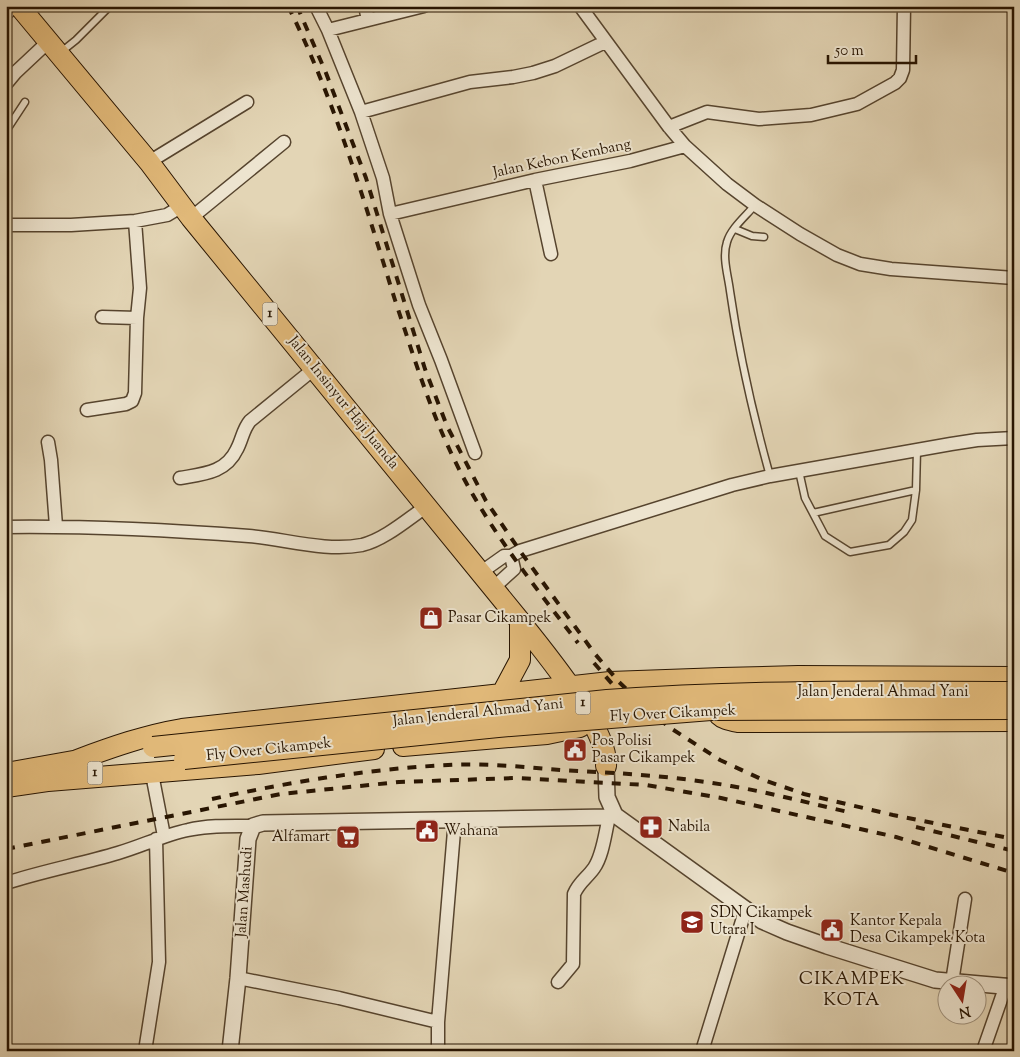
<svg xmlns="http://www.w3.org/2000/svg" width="1020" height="1057" viewBox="0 0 1020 1057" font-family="'Sorts Mill Goudy',serif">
	<rect width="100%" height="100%" fill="#e3d5b5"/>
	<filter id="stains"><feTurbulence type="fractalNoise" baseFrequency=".004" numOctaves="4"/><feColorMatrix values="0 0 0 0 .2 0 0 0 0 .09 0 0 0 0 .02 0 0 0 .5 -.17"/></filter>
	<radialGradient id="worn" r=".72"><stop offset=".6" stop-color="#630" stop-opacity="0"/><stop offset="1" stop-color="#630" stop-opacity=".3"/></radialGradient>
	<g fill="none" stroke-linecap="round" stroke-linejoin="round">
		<g stroke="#56442e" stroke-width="9">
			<path id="service" d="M61,52L76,40L110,6
				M6,131L25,102
				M755,205C746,216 731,228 727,242C722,257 728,275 730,291C739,353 753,415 770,476
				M735,229L752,236L764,237
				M799,471L805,498L825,536L850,552L889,545L904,532L912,520L916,490L917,450
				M813,513L916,490"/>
		</g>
		<g stroke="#56442e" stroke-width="15">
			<path id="minor" d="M316,6L328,30L361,112L383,178L390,214L419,305L441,360L475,453
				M365,6L368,20
				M580,6L669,127L685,146L727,184L755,205L800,234L837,255L860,264L891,269L1014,278
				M6,14L14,6
				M328,30L424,6
				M6,84L16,72L48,42
				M361,112L470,82L513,77L533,73L555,66L605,42
				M669,127L707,112L759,119L811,115L857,104L895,83L900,78L903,70L904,6
				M149,162L247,102
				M535,180L551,254
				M390,214L535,180L630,161L685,146
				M191,218L284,142
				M6,225H71L135,221L167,215L182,206
				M102,317L137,318
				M87,410L126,404L132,401L135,393L137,318L140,288L135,221
				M48,442L51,460L56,526
				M180,478C203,474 226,473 237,449C242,440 243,429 250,421L315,368
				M6,527C87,526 168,530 249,536C285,539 326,552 362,545C384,540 408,519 427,506
				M480,573L504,556H511L520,551L732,485L770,476L951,444L977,440L1014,438
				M492,589L514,569L511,556
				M152,774L164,836
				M6,883C43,871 81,864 118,853C142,846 164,835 188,830C209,825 232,826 253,826
				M238,978L339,998L438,1022
				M558,982L573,964L574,894C579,882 587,878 594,868C603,855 605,833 609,817
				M952,982L965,899
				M145,1051L159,962L156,839
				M438,1051V1022L455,819
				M702,1051L746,908
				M983,1051L1006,985"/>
		</g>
		<g stroke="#56442e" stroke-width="18">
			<path id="tertiary" d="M606,766L607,797L615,815L762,921L787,932L827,946L935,980L1014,987
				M230,1051L238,978L248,839L253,826L263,823L609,817L615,815"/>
		</g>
		<g stroke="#271401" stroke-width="22">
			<path id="trunk" d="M19,6L149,162L191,218L520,621C544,652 609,728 606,766
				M1014,677L798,676L722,678L712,697C717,716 718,718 738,722L1014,721
				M497,703L520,660V621
				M403,746L547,734L580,727
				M77,760C112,747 146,735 182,729L610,682L722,678
				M6,773L90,758
				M48,781L258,764L374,749
				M6,787L61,779"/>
		</g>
		<use href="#service" stroke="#ede4cf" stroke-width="6"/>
		<use href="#minor" stroke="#ede4cf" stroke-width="12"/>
		<use href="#tertiary" stroke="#ede4cf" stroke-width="15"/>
		<use href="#trunk" stroke="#e2ba7a" stroke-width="20"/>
		<path stroke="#271401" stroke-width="4" stroke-dasharray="9 9" stroke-linecap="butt" d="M288,6C335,100 364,201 395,300C413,354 429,408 454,459C486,526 534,585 578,643
			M297,6L326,73L366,178L425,369L447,426L486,501L520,551L595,654L619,682L650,712L669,727L720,760L761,779L804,794L893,815L1014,839
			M594,663L620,693
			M212,799C290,782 368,769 448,765C485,763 524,767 561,770C618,773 675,776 731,786C772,793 812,804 853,813
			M916,827L1014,851
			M6,849L281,794L399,782L516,778L646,785L721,798L896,837L1014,873"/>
		<g stroke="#271401" stroke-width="22" stroke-linecap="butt">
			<path id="trunk-bridge" d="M153,747L607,700C743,690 878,691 1014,692
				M184,759L498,727L711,710L1014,709"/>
		</g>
		<use href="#trunk-bridge" stroke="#e2ba7a" stroke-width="20"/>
	</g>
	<defs>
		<g id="shop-square" transform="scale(1.25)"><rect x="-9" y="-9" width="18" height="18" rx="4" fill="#8f2418" stroke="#ede4cf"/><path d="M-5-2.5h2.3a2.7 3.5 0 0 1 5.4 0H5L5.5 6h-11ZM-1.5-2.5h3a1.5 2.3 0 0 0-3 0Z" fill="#fff"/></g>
		<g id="civic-square" transform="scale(1.25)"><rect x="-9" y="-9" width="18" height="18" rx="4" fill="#8f2418" stroke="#ede4cf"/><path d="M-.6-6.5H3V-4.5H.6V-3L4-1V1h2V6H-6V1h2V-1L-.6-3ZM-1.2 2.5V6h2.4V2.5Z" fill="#fff"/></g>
		<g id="pharmacy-square" transform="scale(1.25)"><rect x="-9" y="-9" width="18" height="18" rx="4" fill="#8f2418" stroke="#ede4cf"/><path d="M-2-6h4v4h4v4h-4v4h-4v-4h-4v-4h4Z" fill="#fff"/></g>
		<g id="supermarket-square" transform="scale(1.25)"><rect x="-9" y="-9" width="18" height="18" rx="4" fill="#8f2418" stroke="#ede4cf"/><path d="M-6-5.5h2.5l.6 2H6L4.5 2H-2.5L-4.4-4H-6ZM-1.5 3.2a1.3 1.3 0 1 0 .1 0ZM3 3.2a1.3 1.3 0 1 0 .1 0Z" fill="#fff"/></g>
		<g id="school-square" transform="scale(1.25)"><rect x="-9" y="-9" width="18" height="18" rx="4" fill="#8f2418" stroke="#ede4cf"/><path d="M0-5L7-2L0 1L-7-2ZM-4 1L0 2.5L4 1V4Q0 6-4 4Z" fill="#fff"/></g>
	</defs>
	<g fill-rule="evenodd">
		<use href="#shop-square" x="431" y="618"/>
		<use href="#civic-square" x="575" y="750"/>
		<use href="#pharmacy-square" x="651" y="827"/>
		<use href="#civic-square" x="427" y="831"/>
		<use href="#supermarket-square" x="348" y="837"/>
		<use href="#school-square" x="692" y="922"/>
		<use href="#civic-square" x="832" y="930"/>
	</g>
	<g text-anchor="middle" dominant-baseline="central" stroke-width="4" stroke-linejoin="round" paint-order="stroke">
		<g fill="#ede4cf" stroke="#62523f" stroke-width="1">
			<rect x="262.5" y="302.5" width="15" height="23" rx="4"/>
			<rect x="575.5" y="691.5" width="15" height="23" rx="4"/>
			<rect x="87.5" y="761.5" width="15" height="23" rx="4"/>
		</g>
		<g font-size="14" font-weight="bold" fill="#271401">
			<text x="270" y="314">1</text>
			<text x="583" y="703">1</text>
			<text x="95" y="773">1</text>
		</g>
		<g font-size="15" fill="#271401" stroke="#ede4cf">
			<text transform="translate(562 159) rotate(-12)">Jalan Kebon Kembang</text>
			<text transform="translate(343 403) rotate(51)">Jalan Insinyur Haji Juanda</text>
			<text x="883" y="692">Jalan Jenderal Ahmad Yani</text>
			<text transform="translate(478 713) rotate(-6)">Jalan Jenderal Ahmad Yani</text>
			<text transform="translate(673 714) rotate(-3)">Fly Over Cikampek</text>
			<text transform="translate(269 750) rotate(-6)">Fly Over Cikampek</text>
			<text transform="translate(245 892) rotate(-86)">Jalan Mashudi</text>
		</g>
		<g font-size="15" fill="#271401" stroke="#ede4cf" text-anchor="start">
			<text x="448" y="618">Pasar Cikampek</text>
			<text x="592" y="741">Pos Polisi<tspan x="592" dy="17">Pasar Cikampek</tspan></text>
			<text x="668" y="827">Nabila</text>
			<text x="444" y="831">Wahana</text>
			<text x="330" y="837" text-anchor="end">Alfamart</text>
			<text x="710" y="913">SDN Cikampek<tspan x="710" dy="17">Utara I</tspan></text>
			<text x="850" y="921">Kantor Kepala<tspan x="850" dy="17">Desa Cikampek Kota</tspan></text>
		</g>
		<g font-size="18" letter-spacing="1" fill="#271401" stroke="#ede4cf">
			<text x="852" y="980">CIKAMPEK<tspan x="852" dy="21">KOTA</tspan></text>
		</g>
	</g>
	<rect width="1020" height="1057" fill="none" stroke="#e3d5b5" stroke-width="25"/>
	<rect x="8" y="8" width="1005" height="1042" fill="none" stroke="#271401" stroke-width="2.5"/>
	<rect x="12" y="12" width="995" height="1032" fill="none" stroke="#271401"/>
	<g transform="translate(962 1000) rotate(168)"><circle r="24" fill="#ede4cf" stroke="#9e917d"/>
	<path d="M0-4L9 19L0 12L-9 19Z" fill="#8f2418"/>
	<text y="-8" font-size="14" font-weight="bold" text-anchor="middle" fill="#271401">N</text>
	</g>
	<path d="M828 55v8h88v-8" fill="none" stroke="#271401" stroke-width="2.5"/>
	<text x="835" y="55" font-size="15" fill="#271401" stroke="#ede4cf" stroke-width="4" paint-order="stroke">50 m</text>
	<rect width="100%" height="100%" filter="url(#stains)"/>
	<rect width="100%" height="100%" fill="url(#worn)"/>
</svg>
